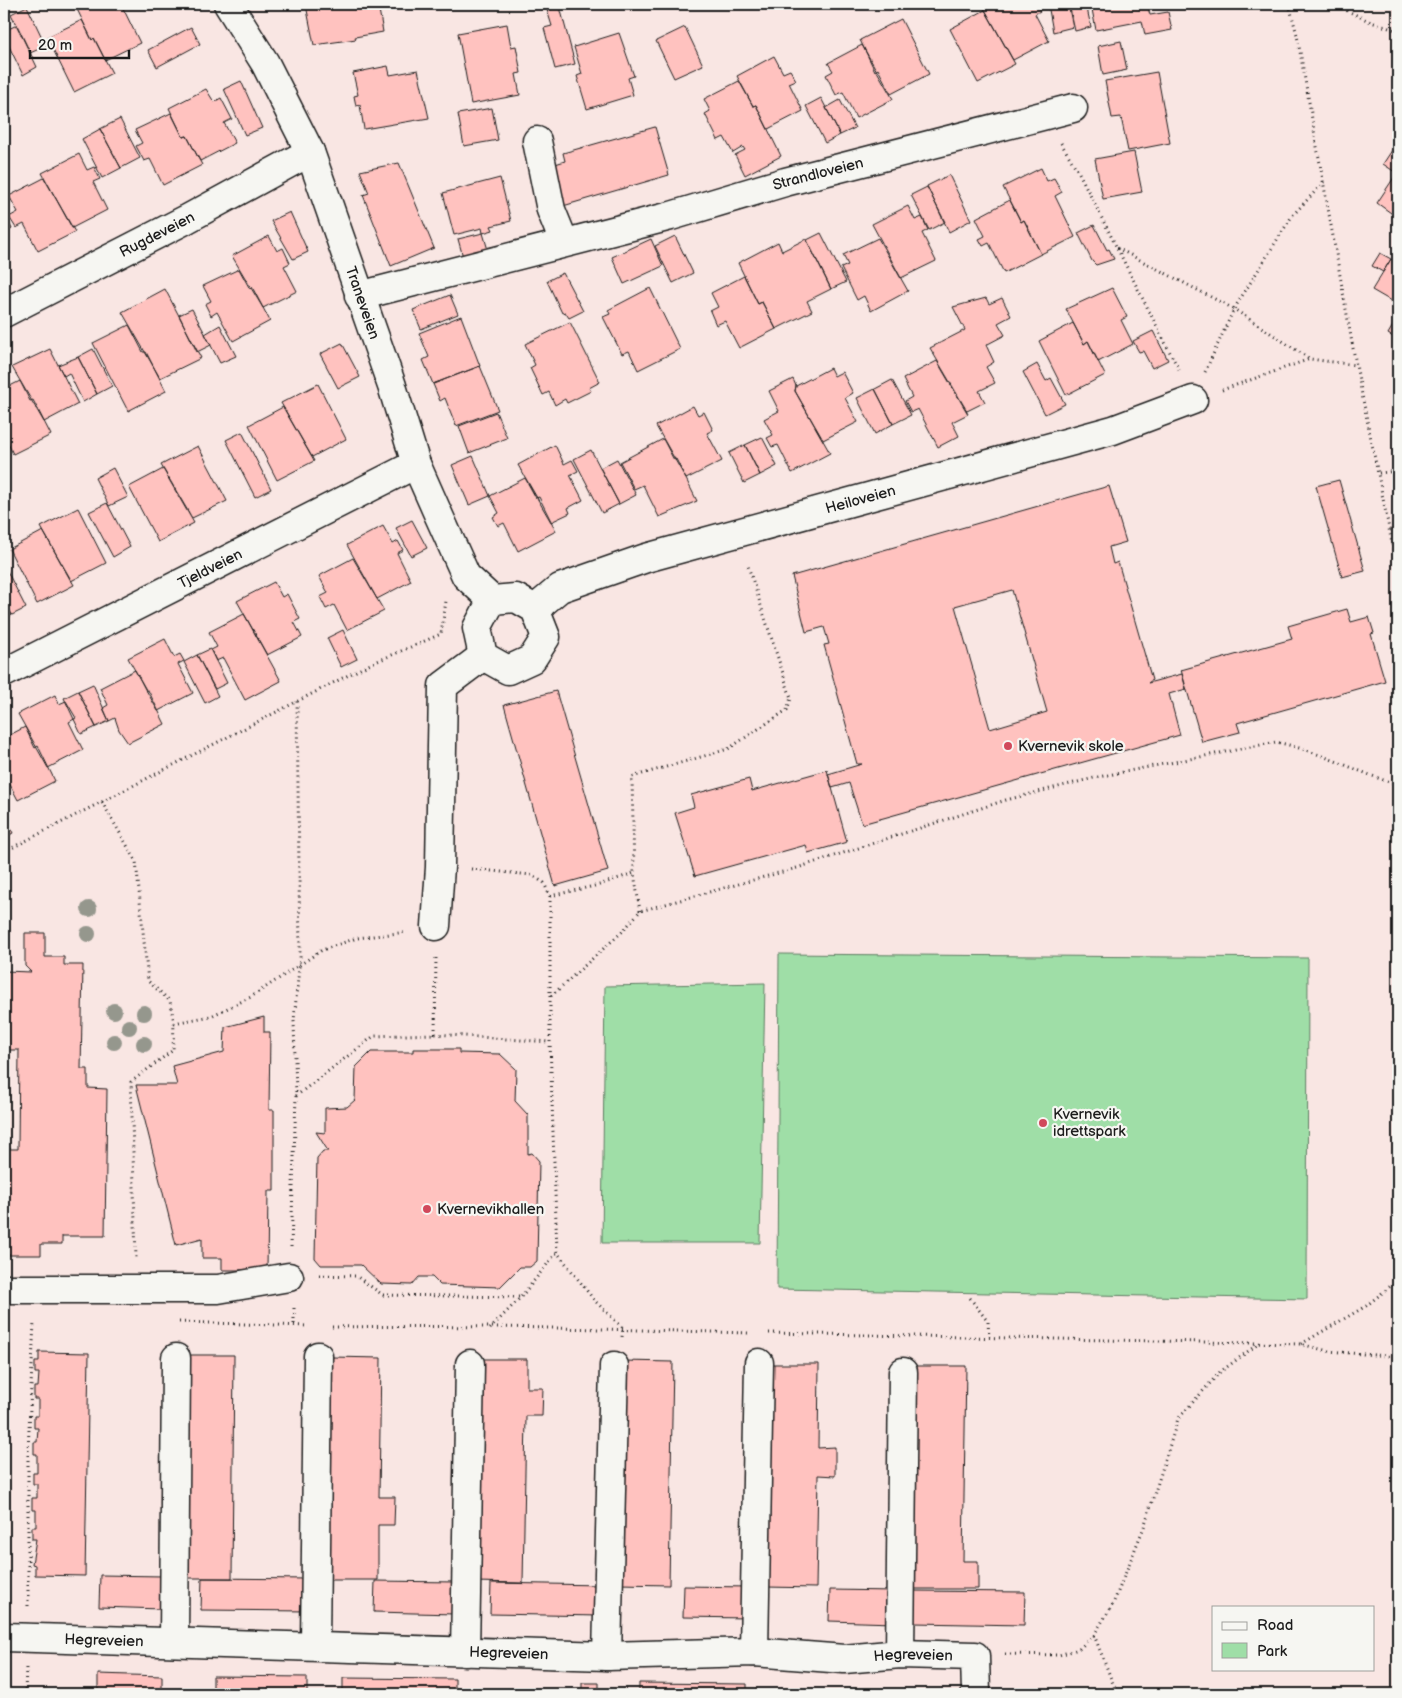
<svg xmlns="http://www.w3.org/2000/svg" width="1402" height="1698" viewBox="0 0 1402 1698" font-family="'Balsamiq Sans',sans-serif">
	<rect width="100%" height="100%" fill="#f9e6e3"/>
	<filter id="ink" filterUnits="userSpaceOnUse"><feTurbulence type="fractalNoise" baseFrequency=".02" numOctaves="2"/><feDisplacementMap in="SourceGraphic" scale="10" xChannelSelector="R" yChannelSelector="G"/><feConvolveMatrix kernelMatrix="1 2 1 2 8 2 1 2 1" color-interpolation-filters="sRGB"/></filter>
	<g filter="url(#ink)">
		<path fill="#9fdea7" stroke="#5e7d62" d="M779,954L1308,958L1307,1299L777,1289Z
			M765,983L760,1243H602L605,986Z"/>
		<path fill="#ffc2bf" stroke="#1c1c1c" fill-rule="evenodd" d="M78,4H121L140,43L105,60L94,38L92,40L75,5Z
			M313,4H378L383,32L355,37L356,39L314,45L306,5Z
			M987,4H1036L1040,11L1035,14L1049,41L1013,60L983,6Z
			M1048,4H1068L1073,27L1053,32Z
			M1069,4H1086L1091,27L1075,31Z
			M1091,4H1147L1150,15L1168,12L1172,30L1145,35L1142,21L1096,30Z
			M27,6L46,46L30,53L11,14Z
			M560,7L575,64L555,69L544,28L552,26L547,10Z
			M985,10L1015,64L978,83L950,29Z
			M901,19L929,74L891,94L878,69L875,71L860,40Z
			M82,20L92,40L94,38L112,73L74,92L47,37Z
			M507,24L511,47L516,46L521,73L516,74L520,95L471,104L458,33Z
			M17,25L37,67L23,75L4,36V31Z
			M191,27L200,44L157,67L148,50Z
			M685,27L703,65L674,78L656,41Z
			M619,33L634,76L628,78L633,95L587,109L577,76L582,74L574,47Z
			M1121,41L1127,70L1103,75L1098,46Z
			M862,45L893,99L856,118L843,92L836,95L826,75L833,71L828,63Z
			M774,56L783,73L790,70L796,80L789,83L803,111L768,129L756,105L753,106L737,76Z
			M388,66L390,75L418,70L429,118L364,129L360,105L356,106L354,96L358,95L353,73Z
			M1157,72L1170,143L1128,151L1121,117L1112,118L1105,81Z
			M241,81L262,128L245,135L224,89Z
			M739,81L753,106L756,105L781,156L745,175L735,155L745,150L743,147L733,153L724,137L718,140L705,114L710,111L704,99Z
			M206,89L214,102L221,98L232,119L224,123L235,143L200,161L187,136L183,137L169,108Z
			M821,98L840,135L825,143L806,106Z
			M840,100L855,128L840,135L826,108Z
			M492,108L498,140L464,146L458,114Z
			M171,113L183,137L187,136L202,165L163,185L150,159L144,161L136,146L142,143L135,130Z
			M120,119L140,158L121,168L100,129Z
			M655,127L669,175L563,206L552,165L565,161L563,153Z
			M100,129L121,168L102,178L82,139Z
			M1398,141V174L1383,164Z
			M1134,152L1142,192L1103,199L1095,159Z
			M79,154L87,170L94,167L100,179L93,182L107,210L72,228L42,173Z
			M399,163L434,248L391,266L363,195L369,193L360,171Z
			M1041,168L1047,181L1054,178L1062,192L1055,196L1075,237L1041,254L1024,220L1021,222L1003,187Z
			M1397,173L1398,174V218L1377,203Z
			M949,175L971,220L949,232L927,186Z
			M44,178L75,232L38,251L24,224L16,228L9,217L18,212L9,196Z
			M500,178L511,221L491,226L493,230L483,233L482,228L454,235L443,193Z
			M927,187L945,222L929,230L911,195Z
			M1010,200L1021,222L1024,220L1041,254L1004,273L989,243L983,246L979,239L985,236L976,218Z
			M908,206L915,220L922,217L928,230L922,233L936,261L901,278L872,224Z
			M290,212L308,252L293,259L271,221Z
			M4,213L12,229L4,234Z
			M1094,225L1107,250L1109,249L1114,259L1096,265L1092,261L1078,233Z
			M483,233L488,250L463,257L458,239Z
			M821,233L846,282L831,289L807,240Z
			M269,236L277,251L283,248L290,263L284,266L297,291L263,308L232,256Z
			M675,236L693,273L673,283L655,246Z
			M878,238L908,291L871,311L864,296L857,300L841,268L848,265L843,255Z
			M651,239L663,266L624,284L612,257Z
			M806,239L831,289L807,301L812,311L776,329L762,302L758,304L738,263L778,242L782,251Z
			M1380,253L1391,259L1383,272L1372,266Z
			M1391,259L1398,263V305L1372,290Z
			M239,269L250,289L252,287L270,321L233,341L217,312L211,316L205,304L211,301L203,286Z
			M563,273L583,311L569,318L565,312L562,313L547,281Z
			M744,276L758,304L762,302L776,329L739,348L725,321L716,325L710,311L718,307L711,293Z
			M650,288L680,349L638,370L629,351L622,354L603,317L610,314L608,310Z
			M1112,288L1127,317L1121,320L1133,344L1098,362L1088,341L1084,344L1066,309Z
			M165,289L201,358L160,378L122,312Z
			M450,295L458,314L421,329L413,310Z
			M986,298L989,304L1002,298L1011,316L998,323L1005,335L986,345L994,362L986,367L995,383L979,391L985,402L967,411L930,348L965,330L953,307Z
			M192,309L211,345L197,352L179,315Z
			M461,316L480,366L433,384L423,360L429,357L419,333Z
			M1398,317V340L1388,334Z
			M570,322L600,382L589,388L591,391L567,403L565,399L555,405L549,392L543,395L530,368L535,365L525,344Z
			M1073,323L1084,344L1088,341L1105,375L1066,395L1039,341Z
			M129,325L143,352H146L166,391L128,411L93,343Z
			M220,325L236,356L220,363L205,334Z
			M1153,331L1168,360L1152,368L1143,351L1139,352L1133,341Z
			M342,343L360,377L338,388L320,354Z
			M50,349L78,404L44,422L12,367Z
			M93,349L112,386L97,394L78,357Z
			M78,357L97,394L83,402L69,373L64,376L58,365Z
			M937,361L968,414L952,422L959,436L938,447L918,409L911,412L905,401L912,397L903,379Z
			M1037,364L1046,381L1051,378L1065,404L1045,414L1023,372Z
			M480,366L498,410L456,426L445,398L440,401L433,384Z
			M830,368L834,376L842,372L853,393L845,398L858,422L823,440L795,391L796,386Z
			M793,379L796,386L795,391L830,453L792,473L778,445L772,447L767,438L773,435L764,419L779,411L769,391Z
			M892,380L911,415L893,424L875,389Z
			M20,381L30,401L33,400L51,435L13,454L4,435V389Z
			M318,384L346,439L312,457L281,403Z
			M875,389L893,424L875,434L857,398Z
			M693,406L698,415L704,412L713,430L707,433L722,461L686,479L656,426Z
			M283,407L314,461L277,480L249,425Z
			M496,412L507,438L469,453L459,426Z
			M242,432L271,489L255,497L226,440Z
			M762,437L777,466L760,475L745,445Z
			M663,439L674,460L676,459L697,501L659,517L643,485L634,489L620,462Z
			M555,445L564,464L572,460L578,471L570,475L583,500L568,508L570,513L551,522L518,465Z
			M745,445L760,475L744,483L729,453Z
			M198,446L227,501L192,518L161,465Z
			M591,450L619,504L602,513L574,459Z
			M473,456L490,496L469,505L452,465Z
			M617,459L636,495L619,504L600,468Z
			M113,468L128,497L109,506L95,478Z
			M163,469L194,523L158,542L129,487Z
			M525,478L536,498L539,497L556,531L518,551L504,523L498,526L493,517L499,513L490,496Z
			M1339,480L1365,571L1342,577L1316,486Z
			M1109,486L1126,542L1109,547L1113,564L1118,562L1152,680L1148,683L1182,674L1186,689L1169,694L1180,735L862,824L849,783L832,788L828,774L862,764H857L824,645L829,644L824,627L806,632L792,576ZM1012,590L1047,712L990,729L955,606Z
			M107,503L130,547L113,557L89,512Z
			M78,508L106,563L71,581L41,527Z
			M412,520L427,548L411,556L396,528Z
			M383,526L393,544L398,541L403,550L397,553L411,581L377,599L347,545Z
			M43,531L74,585L37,604L9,549Z
			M353,558L384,611L347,630L334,605L326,609L320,597L328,593L319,576Z
			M4,565L26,608L12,615L4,600Z
			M274,582L282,597L287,594L300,619L294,622L302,637L267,655L237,601Z
			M4,600L12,615L4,620Z
			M1347,609L1351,622L1369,617L1374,633L1371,634L1385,681L1237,723L1240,732L1202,742L1181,670L1292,639L1288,626Z
			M244,614L281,681L245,700L223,658L216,661L211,650L217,647L209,632Z
			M343,630L357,659L341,667L327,638Z
			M165,639L174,657L180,654L184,661L178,664L193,693L158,711L128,658Z
			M210,649L227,683L215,689L197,655Z
			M197,655L218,696L205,703L184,662Z
			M135,670L146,691L148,690L165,724L128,743L119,730L115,718L109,721L103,708L108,705L100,688Z
			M93,684L109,721L96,727L78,691Z
			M78,691L96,727L81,734L64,698Z
			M556,691L608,871L555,886L504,705Z
			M55,695L59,704L66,701L76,718L69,722L83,750L48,768L18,714Z
			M25,727L35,748L38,746L55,781L18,800L5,775L4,776V738Z
			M827,770L847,842L808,853L806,845L695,876L675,813L694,807L691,795L749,779L752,791Z
			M4,816L13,833L4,838Z
			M25,933H45V957H64V965H83L81,1069H88V1088L107,1089L105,1236H62V1244H41V1255H4V1149H18L19,1050H4V971L31,972L25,966Z
			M264,1017V1032H270L269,1110H274V1191H268L267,1270H222V1258H202V1238L176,1245L136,1085H177L172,1066L224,1052L225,1027Z
			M413,1049H459V1053L500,1054L516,1069L515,1101L528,1115V1154L532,1153L539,1161L537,1261L530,1267H520L500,1287L440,1285L432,1277H419L412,1285L381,1284L361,1265H321L315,1258L317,1158L323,1151H328L316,1132L325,1133V1108L347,1107L355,1100L356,1067L371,1052H413Z
			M39,1352L89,1353L85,1576L35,1575V1565L32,1564L36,1539H32V1527H36V1510H32V1498H37V1484H33V1473H37V1454H34V1442H37L38,1428H34V1416H38V1399H34V1387H38L39,1373H35V1362H39Z
			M185,1355H234L232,1578H181Z
			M332,1357L381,1358L379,1497H395L394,1525H378V1580H328Z
			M478,1359H527V1388H543L542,1416H526L523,1583L474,1582Z
			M624,1361L673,1362L669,1585L620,1584Z
			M770,1364H819L818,1448L835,1447V1476L818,1475L816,1588L767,1587Z
			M917,1366H966L963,1561H978V1589H913Z
			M100,1575L163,1576L162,1609L99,1607Z
			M202,1578L310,1579V1611L201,1610Z
			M375,1581L456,1582L455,1614L374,1612Z
			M491,1583L601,1585L600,1616L490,1614Z
			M684,1586L747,1587V1618L683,1617Z
			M830,1590L894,1591V1623L829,1621Z
			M914,1591L1025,1592L1024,1625L914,1623Z
			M98,1674L162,1676V1694H98Z
			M213,1676L307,1677V1694H213Z
			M343,1678L455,1679V1694H343Z
			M582,1683H599V1694H582Z
			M639,1683L747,1684V1694H639Z"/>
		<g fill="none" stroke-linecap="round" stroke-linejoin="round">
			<g stroke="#1c1c1c" stroke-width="31">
				<g id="minor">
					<path id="s1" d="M228,4L265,63L310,152L392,386L416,464L439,516L466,576L492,600"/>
					<path d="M537,141L551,210L564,242"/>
					<path id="s2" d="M359,296L671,216L785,182L1073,108"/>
					<path id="s3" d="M4,313L187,219L310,152"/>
					<path d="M516,598L535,609L546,637L532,659L508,670L483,656L477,628L492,600Z"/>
					<path id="s4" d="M535,609L560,588L646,558L1113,430L1193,400"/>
					<path id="s5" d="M4,673L416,464"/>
					<path d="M436,926L440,867L443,686L483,656"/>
					<path d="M4,1289H218L289,1277"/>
					<path id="s6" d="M4,1637L607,1656L754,1652L844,1659L900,1654L975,1656L976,1694"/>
					<path d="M174,1642L176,1358"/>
					<path d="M315,1646L318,1356"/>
					<path d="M465,1652L470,1364"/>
					<path d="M754,1652L759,1363"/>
					<path d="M900,1654L903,1372"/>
					<path d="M607,1656L614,1366"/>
				</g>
			</g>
			<path stroke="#1c1c1c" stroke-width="3" stroke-dasharray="1 4" stroke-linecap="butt" d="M1289,4L1297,35L1356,365L1398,573
				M1333,4L1371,22L1398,31
				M1061,143L1079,173L1180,372
				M1117,248L1234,309L1310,359
				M1205,372L1234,309L1292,216L1324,182
				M1222,390L1310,359L1356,365
				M1379,473L1398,471
				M1390,530L1398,527
				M102,802L136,861L148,981L170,1001L174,1023L173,1050L131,1082L136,1258
				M4,852L366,666L441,634L446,601
				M471,869L532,875L544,883L550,896V1042L557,1252L594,1300L623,1328L622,1337
				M550,896L599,885L634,873
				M640,911L634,873L632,777L728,749L787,710L791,698L747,563
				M551,996L623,931L640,911L797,868L1006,800L1098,777L1276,742C1319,751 1357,772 1398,785
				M174,1023L211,1016L251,997L322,950L357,938L407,932
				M435,1034L436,955
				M296,1096L374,1036L435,1034L550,1042
				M291,1247L296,1096L294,1021L300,957L297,701
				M319,1275L356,1276L383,1295L521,1297
				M970,1298L988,1322L989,1337
				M294,1308V1325
				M179,1322L308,1326
				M332,1327C470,1325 609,1329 748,1333
				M490,1329L521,1297L557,1252
				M769,1333L1300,1344L1328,1351L1398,1357
				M1301,1344L1366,1306L1398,1280
				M28,1606V1451L34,1322
				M1094,1635L1117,1694
				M1005,1654L1059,1655L1079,1649L1094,1635L1113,1604L1144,1527L1178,1419L1220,1372L1258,1344
				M25,1694L26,1667"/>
			<use href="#minor" stroke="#f6f6f2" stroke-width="28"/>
		</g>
		<g fill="#95978d">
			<circle cx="89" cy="909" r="8"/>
			<circle cx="88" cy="934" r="8"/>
			<circle cx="114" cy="1011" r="8"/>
			<circle cx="144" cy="1013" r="8"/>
			<circle cx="129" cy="1027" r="8"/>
			<circle cx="114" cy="1042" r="8"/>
			<circle cx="144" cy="1044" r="8"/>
		</g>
	</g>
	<g fill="#d1495b" stroke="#f6f6f2" stroke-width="2">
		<circle cx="1008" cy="746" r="5"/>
		<circle cx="1043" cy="1123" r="5"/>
		<circle cx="427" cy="1209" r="5"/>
	</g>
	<g text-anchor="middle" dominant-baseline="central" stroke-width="4.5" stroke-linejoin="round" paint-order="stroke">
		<g font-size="15" fill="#1c1c1c" stroke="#f6f6f2">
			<text stroke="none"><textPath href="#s2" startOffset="475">Strandloveien</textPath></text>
			<text stroke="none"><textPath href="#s3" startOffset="172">Rugdeveien</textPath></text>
			<text stroke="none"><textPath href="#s1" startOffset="329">Traneveien</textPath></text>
			<text stroke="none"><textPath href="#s4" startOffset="346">Heiloveien</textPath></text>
			<text stroke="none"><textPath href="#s5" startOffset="231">Tjeldveien</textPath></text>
			<text stroke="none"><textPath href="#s6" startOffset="100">Hegreveien</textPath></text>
			<text stroke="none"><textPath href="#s6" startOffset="505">Hegreveien</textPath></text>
			<text stroke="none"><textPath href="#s6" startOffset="910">Hegreveien</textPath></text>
		</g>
		<g font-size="15" fill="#1c1c1c" stroke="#f6f6f2" text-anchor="start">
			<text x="1018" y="746">Kvernevik skole</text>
			<text x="1053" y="1114">Kvernevik<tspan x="1053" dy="17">idrettspark</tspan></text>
			<text x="437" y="1209">Kvernevikhallen</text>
		</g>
	</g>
	<rect width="1402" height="1698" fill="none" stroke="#f6f6f2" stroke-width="20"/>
	<rect x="10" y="10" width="1382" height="1678" fill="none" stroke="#1c1c1c" stroke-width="2" filter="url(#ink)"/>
	<rect x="1212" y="1606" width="162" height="65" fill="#f6f6f2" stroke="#9f9f9c"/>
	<rect x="1222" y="1622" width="25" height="8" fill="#f6f6f2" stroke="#9f9f9c"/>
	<text x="1257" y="1630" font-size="15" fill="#1c1c1c">Road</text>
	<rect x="1222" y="1643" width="25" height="15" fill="#9fdea7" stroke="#9f9f9c"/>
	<text x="1257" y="1656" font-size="15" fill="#1c1c1c">Park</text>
	<path d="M30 50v8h99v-8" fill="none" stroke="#1c1c1c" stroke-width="2.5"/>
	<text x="38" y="50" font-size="15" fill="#1c1c1c" stroke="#f6f6f2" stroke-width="4" paint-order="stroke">20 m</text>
</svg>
